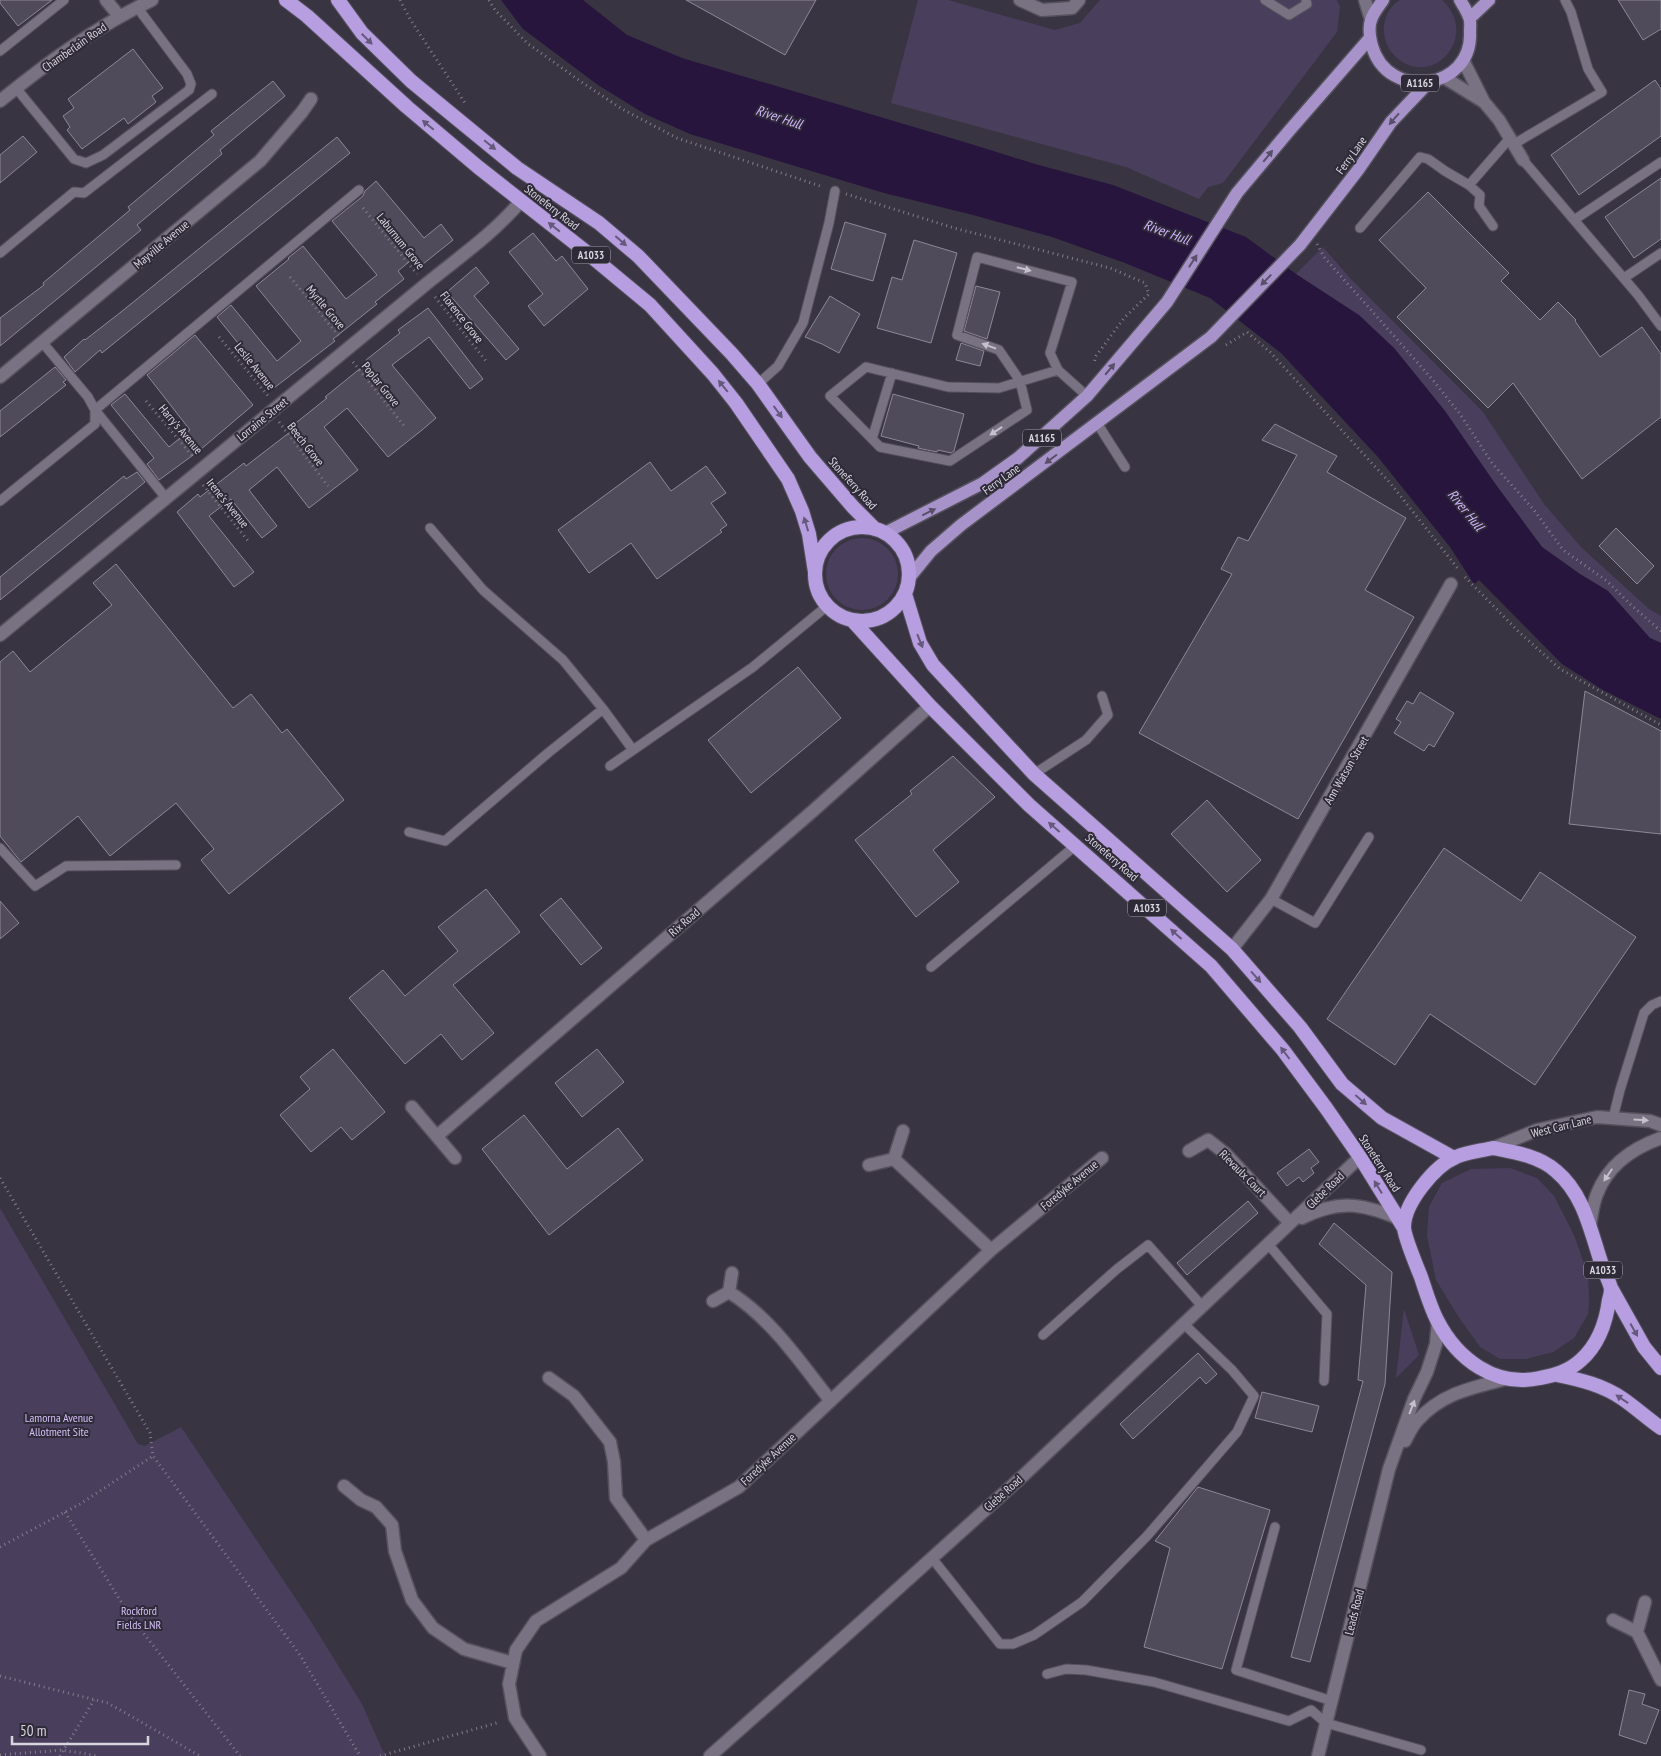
<svg xmlns="http://www.w3.org/2000/svg" width="1661" height="1756" viewBox="0 0 1661 1756" font-family="'PT Sans Narrow',sans-serif">
	<rect width="100%" height="100%" fill="#393442"/>
	<path fill="#4a3e5d" d="M918,0H948L1055,30L1080,23L1100,0H1337L1340,7L1337,32L1223,183L1208,187L1199,199L1126,167L891,103Z
		M1400,0H1442C1481,36 1432,90 1396,57C1389,51 1385,42 1384,33C1383,20 1388,7 1400,0Z
		M1323,247L1350,278L1483,412L1544,504L1581,547L1649,609L1661,616V643L1650,638L1608,591L1580,574L1542,547L1494,483L1445,411L1394,348L1296,274Z
		M826 574a36 36 0 1 1 72 0a36 36 0 1 1-72 0Z
		M1510,1168L1537,1178L1554,1196L1574,1235L1588,1275L1589,1301L1588,1314L1574,1338L1553,1352L1526,1359H1500L1480,1347L1458,1316L1436,1280L1427,1236L1429,1207L1442,1183L1471,1169Z
		M0,1208L138,1444L145,1446L181,1427L308,1617L362,1704L385,1756H0Z
		M1404,1309L1419,1355L1396,1378Z"/>
	<path fill="#27153d" d="M501,0H583L627,35L682,58L971,144L1035,164L1113,185L1246,237L1296,274L1359,315L1394,348L1445,411L1494,482L1542,547L1580,574L1608,591L1650,638L1661,643V719L1603,690L1562,664L1479,580L1474,584L1450,547L1378,457L1281,353L1210,298L1125,263L1052,237L973,215L884,193L690,134L645,114L598,85L523,29Z"/>
	<path fill="#504b5a" stroke="#8d8898" d="M0,0H52L18,26L0,3Z
		M686,0H816L785,55Z
		M1618,0H1661V29L1643,40Z
		M133,49L163,88L152,96L156,102L128,124L124,118L82,149L67,130L70,127L63,116L74,108L68,99Z
		M1655,80L1661,89V136L1579,195L1551,155Z
		M273,81L285,96L220,150L222,154L137,225L141,230L0,346V318L44,285L43,283L130,210L128,207L214,135L211,131Z
		M23,136L37,152L0,183V155Z
		M337,137L350,153L113,344L102,353L100,350L75,372L64,357L84,339L85,340L121,312Z
		M1661,178V239L1634,258L1605,217Z
		M376,181L424,238L441,224L453,240L423,264L416,256L398,271L404,279L375,302L377,304L333,339L335,341L274,388L217,317L231,305L277,361L301,341L256,286L289,259L288,258L303,246L346,299L377,275L332,221L363,196L365,191Z
		M1428,192L1509,273L1501,281L1540,320L1558,302L1576,320L1575,321L1600,357L1642,327L1661,354V417L1582,479L1513,383L1488,408L1397,317L1426,288L1379,240Z
		M845,222L886,234L873,281L831,269Z
		M533,233L556,261L562,256L588,289L544,326L528,306L543,294L509,252Z
		M914,240L957,253L931,343L877,328L892,277L902,280Z
		M476,267L489,283L474,296L519,349L506,360L447,292Z
		M976,286L1000,292L987,339L964,331Z
		M830,296L860,314L839,353L822,344L805,337Z
		M428,308L483,379L470,389L429,337L392,365L436,418L422,430L388,457L347,408L324,427L358,470L309,508L277,467L249,490L277,526L262,538L231,499L209,516L254,572L234,587L177,512L198,494L200,497L244,463L246,466L294,429L292,426L327,398L325,397L367,363L366,360L400,333L398,330Z
		M195,335L253,405L200,450L159,480L147,464L154,458L111,405L125,394L169,447L190,430L147,375Z
		M961,343L984,351L980,366L956,360Z
		M55,367L66,380L63,382L66,385L0,437V411Z
		M893,394L964,414L954,451L951,453L938,450L937,452L918,448L919,446L881,436Z
		M1275,424L1337,456L1327,472L1406,518L1365,590L1414,617L1298,819L1139,733L1232,574L1221,569L1238,537L1248,541L1297,455L1262,440Z
		M650,462L671,491L706,466L726,493L711,503L727,525L720,530L722,532L657,579L631,543L589,573L558,530Z
		M137,472L145,482L0,600V577L124,476L126,479Z
		M1616,528L1654,566L1637,584L1599,546Z
		M116,564L233,708L251,694L282,733L287,729L344,800L229,894L201,860L214,849L176,803L110,856L78,816L21,862L0,836V662L13,651L30,672L112,605L93,583Z
		M798,667L841,718L751,793L708,740Z
		M1585,691L1661,731V834L1569,824Z
		M1420,692L1454,713L1434,747L1429,744L1424,751L1394,733L1401,722L1396,719L1407,701L1413,704Z
		M953,756L995,797L933,850L959,882L916,917L855,840L912,794L910,791Z
		M1207,800L1261,860L1227,892L1171,834Z
		M1444,848L1521,901L1540,872L1636,937L1535,1085L1430,1014L1395,1065L1327,1019Z
		M486,889L520,932L453,985L494,1033L462,1060L441,1034L405,1064L349,998L383,970L405,996L458,951L438,927Z
		M561,898L602,948L581,965L540,915Z
		M0,901L19,923L0,939Z
		M333,1049L385,1112L352,1140L341,1127L311,1152L280,1115L310,1089L300,1077Z
		M597,1049L624,1082L582,1117L555,1083Z
		M524,1115L567,1169L618,1128L643,1160L549,1235L482,1149Z
		M1309,1149L1319,1162L1311,1168L1314,1173L1303,1182L1299,1177L1287,1186L1277,1173Z
		M1248,1201L1258,1213L1187,1275L1177,1263Z
		M1334,1223L1392,1272L1385,1384L1310,1662L1291,1657L1363,1381L1358,1380L1366,1285L1319,1244Z
		M1198,1353L1217,1374L1206,1384L1200,1377L1133,1439L1120,1424Z
		M1262,1392L1319,1406L1312,1432L1255,1418Z
		M1198,1487L1270,1510L1222,1669L1144,1647L1170,1548L1155,1541Z
		M1629,1690L1645,1694L1642,1704L1659,1710L1646,1744L1619,1735Z"/>
	<g fill="none" stroke-linecap="round" stroke-linejoin="round">
		<g stroke="#54505c" stroke-width="11">
			<path id="service" d="M1265,0L1289,15L1307,4L1306,0
				M0,51L64,0
				M16,88L74,159L86,163L103,155L189,90L191,84L187,74L137,7
				M1514,144L1602,92L1588,69L1571,12L1565,0
				M1523,160L1638,295L1661,326
				M1469,185L1480,195L1479,206L1493,226
				M1574,220L1661,162
				M1360,228L1420,157L1428,159L1445,171L1469,185L1510,138
				M0,253L74,192L84,193L212,94
				M1624,278L1661,253
				M42,342L88,397L95,410L166,498
				M1058,370L1050,353L1072,282L977,257L957,335L999,350L1020,381L1027,410L950,461L880,447L830,396L866,367L948,387L999,388L1058,370L1087,396
				M758,384L778,366L803,323L829,223L835,191
				M1097,423L1125,467
				M872,439L892,373
				M0,501L95,424V410L359,190
				M430,528L483,590L563,660L603,709
				M610,766L753,667L827,606
				M1034,774L1086,740L1108,715L1102,696
				M409,832L445,841L548,753L603,709L633,750
				M0,848L35,886L66,866L176,865
				M1271,899L1315,923L1369,837
				M931,967L1075,846
				M1613,1118L1620,1090L1644,1013L1652,1005L1661,1001
				M1268,1244L1327,1314L1324,1381
				M1043,1335L1117,1269L1148,1245L1202,1306
				M1275,1527L1236,1670L1332,1701
				M932,1558L1000,1644H1013L1034,1635L1082,1602L1147,1536L1206,1468L1237,1432L1254,1396L1232,1370L1184,1324
				M1047,1674L1066,1669L1086,1670L1154,1682L1289,1721L1311,1710L1326,1723L1421,1750"/>
		</g>
		<g stroke="#54505c" stroke-width="15">
			<path id="minor" d="M106,0L119,16
				M1020,0L1042,10L1072,8L1079,0
				M1365,0L1371,20
				M1463,60L1484,102L1499,120L1523,160
				M1445,78L1484,102
				M0,101C47,63 97,26 152,0
				M0,377L260,161L302,112L311,99
				M0,635L425,285C458,258 493,234 521,201
				M1232,949L1271,899L1451,584
				M412,1107L455,1158
				M437,1136L814,810L930,706
				M1189,1151L1208,1140L1226,1154L1290,1223
				M894,1159L991,1250
				M869,1165L894,1159L903,1131
				M1302,1218C1338,1200 1361,1203 1397,1218
				M729,1292C771,1318 800,1362 830,1400
				M713,1301L729,1292L732,1273
				M549,1378L574,1396L610,1442L614,1462L616,1498L646,1540
				M344,1486L361,1500L376,1507L392,1525L395,1551L412,1600L433,1628L464,1649L513,1663
				M1613,1620L1637,1632L1645,1602
				M1637,1632L1661,1680
				M540,1756L515,1718L509,1684L516,1650L536,1621L621,1568L646,1540L739,1487L991,1250L1102,1158
				M710,1756L861,1622L1025,1474L1360,1157"/>
		</g>
		<g stroke="#54505c" stroke-width="15">
			<path id="tertiary" d="M1493,1148L1537,1130L1597,1117L1650,1121L1661,1125
				M1590,1225C1592,1215 1593,1203 1597,1194C1608,1165 1633,1148 1661,1138"/>
		</g>
		<g stroke="#54505c" stroke-width="15">
			<path id="secondary" d="M1405,1441C1409,1434 1412,1426 1418,1420C1442,1393 1472,1388 1506,1379
				M1318,1756L1389,1469L1414,1399L1427,1372L1436,1344L1438,1321"/>
		</g>
		<g stroke="#54505c" stroke-width="15">
			<path id="primary" d="M1383,0C1379,6 1373,13 1371,20C1368,28 1370,38 1372,46C1388,102 1473,90 1470,32C1470,27 1471,21 1469,17C1467,11 1463,5 1460,0
				M1470,18L1489,0
				M885,533L983,483L1018,458L1087,396L1167,302L1237,193L1289,131L1370,38
				M909,578L931,551L961,525L1211,337L1300,245L1358,170L1391,122L1428,83"/>
		</g>
		<g stroke="#54505c" stroke-width="16">
			<path id="trunk" d="M286,0L307,16L407,107L478,167L585,251L650,305L713,374L736,403L788,479L802,511L809,534L815,572
				M338,0L362,33L411,81L517,168L599,223L638,256L732,354L758,384L810,457L853,507L875,529
				M815 574a47 47 0 1 1 94 0a47 47 0 1 1-94 0Z
				M905,594L920,643L933,665L1034,774L1232,949L1300,1027L1342,1084L1382,1118L1454,1158
				M852,620L930,706L1029,805L1211,966L1283,1050L1326,1108L1360,1157L1404,1228
				M1493,1148C1514,1152 1539,1156 1556,1171C1585,1195 1591,1234 1603,1268C1605,1274 1610,1282 1611,1289C1611,1292 1610,1297 1609,1300C1606,1323 1599,1344 1581,1360C1569,1371 1556,1375 1540,1378C1495,1388 1457,1359 1437,1320C1430,1306 1426,1292 1421,1277C1417,1267 1404,1236 1404,1227C1404,1204 1434,1166 1456,1157C1467,1152 1480,1151 1493,1148Z
				M1611,1288L1644,1347L1661,1368
				M1557,1375C1581,1380 1603,1385 1623,1399C1636,1408 1648,1419 1661,1428"/>
		</g>
		<path stroke="#817d88" stroke-width="3" stroke-dasharray="1 4" stroke-linecap="butt" d="M400,0L410,19L465,103
			M489,0L495,10L527,43L583,83L622,109L677,138L823,187
			M846,194L954,228L1110,268L1145,283L1149,294L1124,318L1096,356L1094,363
			M363,208L417,274
			M1317,244L1324,257L1432,379L1460,414L1492,463L1534,510L1563,550L1607,581L1631,605L1661,631
			M290,277L339,336
			M435,297L486,361
			M219,337L269,397
			M1226,345L1247,332L1270,352L1391,484L1459,570
			M353,362L405,427
			M146,401L194,458
			M279,422L328,486
			M203,485L249,542
			M1465,577L1519,632L1560,669L1661,725
			M0,1178L150,1433L153,1456L300,1655L360,1756
			M65,1512L130,1616L240,1756
			M0,1547L80,1504L153,1456
			M0,1676L108,1703L200,1756
			M0,1755L62,1750L99,1756
			M60,1756L94,1700
			M380,1756L500,1722"/>
		<use href="#service" stroke="#787282" stroke-width="9"/>
		<use href="#minor" stroke="#787282" stroke-width="12"/>
		<use href="#tertiary" stroke="#787282" stroke-width="12"/>
		<use href="#secondary" stroke="#787282" stroke-width="12"/>
		<use href="#primary" stroke="#a793c9" stroke-width="12"/>
		<use href="#trunk" stroke="#b79ee0" stroke-width="14"/>
	</g>
	<defs><path id="oneway-solid" d="M-6-.8H1V-3.2L6.5 0L1 3.2V.8H-6Z" transform="scale(1.25)"/></defs>
	<g fill="#65587b">
		<use href="#oneway-solid" transform="translate(367 39) rotate(45)"/>
		<use href="#oneway-solid" transform="translate(428 125) rotate(-140)"/>
		<use href="#oneway-solid" transform="translate(490 145) rotate(39)"/>
		<use href="#oneway-solid" transform="translate(554 227) rotate(-142)"/>
		<use href="#oneway-solid" transform="translate(621 241) rotate(41)"/>
		<use href="#oneway-solid" transform="translate(723 386) rotate(-129)"/>
		<use href="#oneway-solid" transform="translate(778 412) rotate(54)"/>
		<use href="#oneway-solid" transform="translate(806 524) rotate(-107)"/>
		<use href="#oneway-solid" transform="translate(920 641) rotate(68)"/>
		<use href="#oneway-solid" transform="translate(1054 827) rotate(-139)"/>
		<use href="#oneway-solid" transform="translate(1176 934) rotate(-138)"/>
		<use href="#oneway-solid" transform="translate(1256 977) rotate(49)"/>
		<use href="#oneway-solid" transform="translate(1285 1053) rotate(-127)"/>
		<use href="#oneway-solid" transform="translate(1361 1100) rotate(41)"/>
		<use href="#oneway-solid" transform="translate(1378 1187) rotate(-122)"/>
		<use href="#oneway-solid" transform="translate(1634 1330) rotate(61)"/>
		<use href="#oneway-solid" transform="translate(1622 1399) rotate(-146)"/>
	</g>
	<g fill="#594f6b">
		<use href="#oneway-solid" transform="translate(1394 119) rotate(131)"/>
		<use href="#oneway-solid" transform="translate(1268 156) rotate(-51)"/>
		<use href="#oneway-solid" transform="translate(1193 261) rotate(-57)"/>
		<use href="#oneway-solid" transform="translate(1266 280) rotate(134)"/>
		<use href="#oneway-solid" transform="translate(1110 369) rotate(-50)"/>
		<use href="#oneway-solid" transform="translate(1051 459) rotate(143)"/>
		<use href="#oneway-solid" transform="translate(929 512) rotate(-26)"/>
	</g>
	<g fill="#c5c1cc">
		<use href="#oneway-solid" transform="translate(1024 269) rotate(14)"/>
		<use href="#oneway-solid" transform="translate(989 346) rotate(-160)"/>
		<use href="#oneway-solid" transform="translate(996 431) rotate(146)"/>
		<use href="#oneway-solid" transform="translate(1641 1120) rotate(4)"/>
		<use href="#oneway-solid" transform="translate(1608 1175) rotate(124)"/>
		<use href="#oneway-solid" transform="translate(1412 1407) rotate(-69)"/>
	</g>
	<g text-anchor="middle" dominant-baseline="central" stroke-width="4" stroke-linejoin="round" paint-order="stroke">
		<g fill="#2f2a38" stroke="#a5a2ac" stroke-width="1">
			<rect x="1401" y="74.5" width="38" height="17" rx="4"/>
			<rect x="572" y="246.5" width="38" height="17" rx="4"/>
			<rect x="1023" y="429.5" width="38" height="17" rx="4"/>
			<rect x="1128" y="899.5" width="38" height="17" rx="4"/>
			<rect x="1584" y="1261.5" width="38" height="17" rx="4"/>
		</g>
		<g font-size="11" font-weight="bold" fill="#d8d5de">
			<text x="1420" y="83">A1165</text>
			<text x="591" y="255">A1033</text>
			<text x="1042" y="438">A1165</text>
			<text x="1147" y="908">A1033</text>
			<text x="1603" y="1270">A1033</text>
		</g>
		<g font-size="12" fill="#d8d5de" stroke="#2f2a38">
			<text transform="translate(74 47) rotate(-35)">Chamberlain Road</text>
			<text transform="translate(1351 155) rotate(-54)">Ferry Lane</text>
			<text transform="translate(552 207) rotate(38)">Stoneferry Road</text>
			<text transform="translate(401 241) rotate(51)">Laburnum Grove</text>
			<text transform="translate(161 244) rotate(-40)">Mayville Avenue</text>
			<text transform="translate(326 307) rotate(50)">Myrtle Grove</text>
			<text transform="translate(462 317) rotate(52)">Florence Grove</text>
			<text transform="translate(255 366) rotate(51)">Leslie Avenue</text>
			<text transform="translate(381 384) rotate(51)">Poplar Grove</text>
			<text transform="translate(262 419) rotate(-39)">Lorraine Street</text>
			<text transform="translate(181 429) rotate(50)">Harry's Avenue</text>
			<text transform="translate(306 444) rotate(52)">Beech Grove</text>
			<text transform="translate(1001 479) rotate(-36)">Ferry Lane</text>
			<text transform="translate(853 483) rotate(48)">Stoneferry Road</text>
			<text transform="translate(228 503) rotate(51)">Irene's Avenue</text>
			<text transform="translate(1346 770) rotate(-60)">Ann Watson Street</text>
			<text transform="translate(1112 857) rotate(41)">Stoneferry Road</text>
			<text transform="translate(684 922) rotate(-41)">Rix Road</text>
			<text transform="translate(1561 1126) rotate(-14)">West Carr Lane</text>
			<text transform="translate(1380 1163) rotate(57)">Stoneferry Road</text>
			<text transform="translate(1243 1173) rotate(45)">Rievaulx Court</text>
			<text transform="translate(1069 1185) rotate(-40)">Foredyke Avenue</text>
			<text transform="translate(1325 1190) rotate(-44)">Glebe Road</text>
			<text transform="translate(768 1459) rotate(-43)">Foredyke Avenue</text>
			<text transform="translate(1003 1493) rotate(-42)">Glebe Road</text>
			<text transform="translate(1354 1612) rotate(-76)">Leads Road</text>
		</g>
		<g font-size="12" fill="#d5c0fa" stroke="#2f2a38">
			<text x="59" y="1417">Lamorna Avenue<tspan x="59" dy="14">Allotment Site</tspan></text>
			<text x="139" y="1610">Rockford<tspan x="139" dy="14">Fields LNR</tspan></text>
		</g>
		<g font-size="14" font-style="italic" fill="#cfb4fd" stroke="#2f2a38">
			<text transform="translate(779 117) rotate(18)">River Hull</text>
			<text transform="translate(1167 232) rotate(20)">River Hull</text>
			<text transform="translate(1466 510) rotate(51)">River Hull</text>
		</g>
	</g>
	<path d="M12 1736v8h136v-8" fill="none" stroke="#d8d5de" stroke-width="2.5"/>
	<text x="20" y="1736" font-size="15" fill="#d8d5de" stroke="#2f2a38" stroke-width="4" paint-order="stroke">50 m</text>
</svg>
